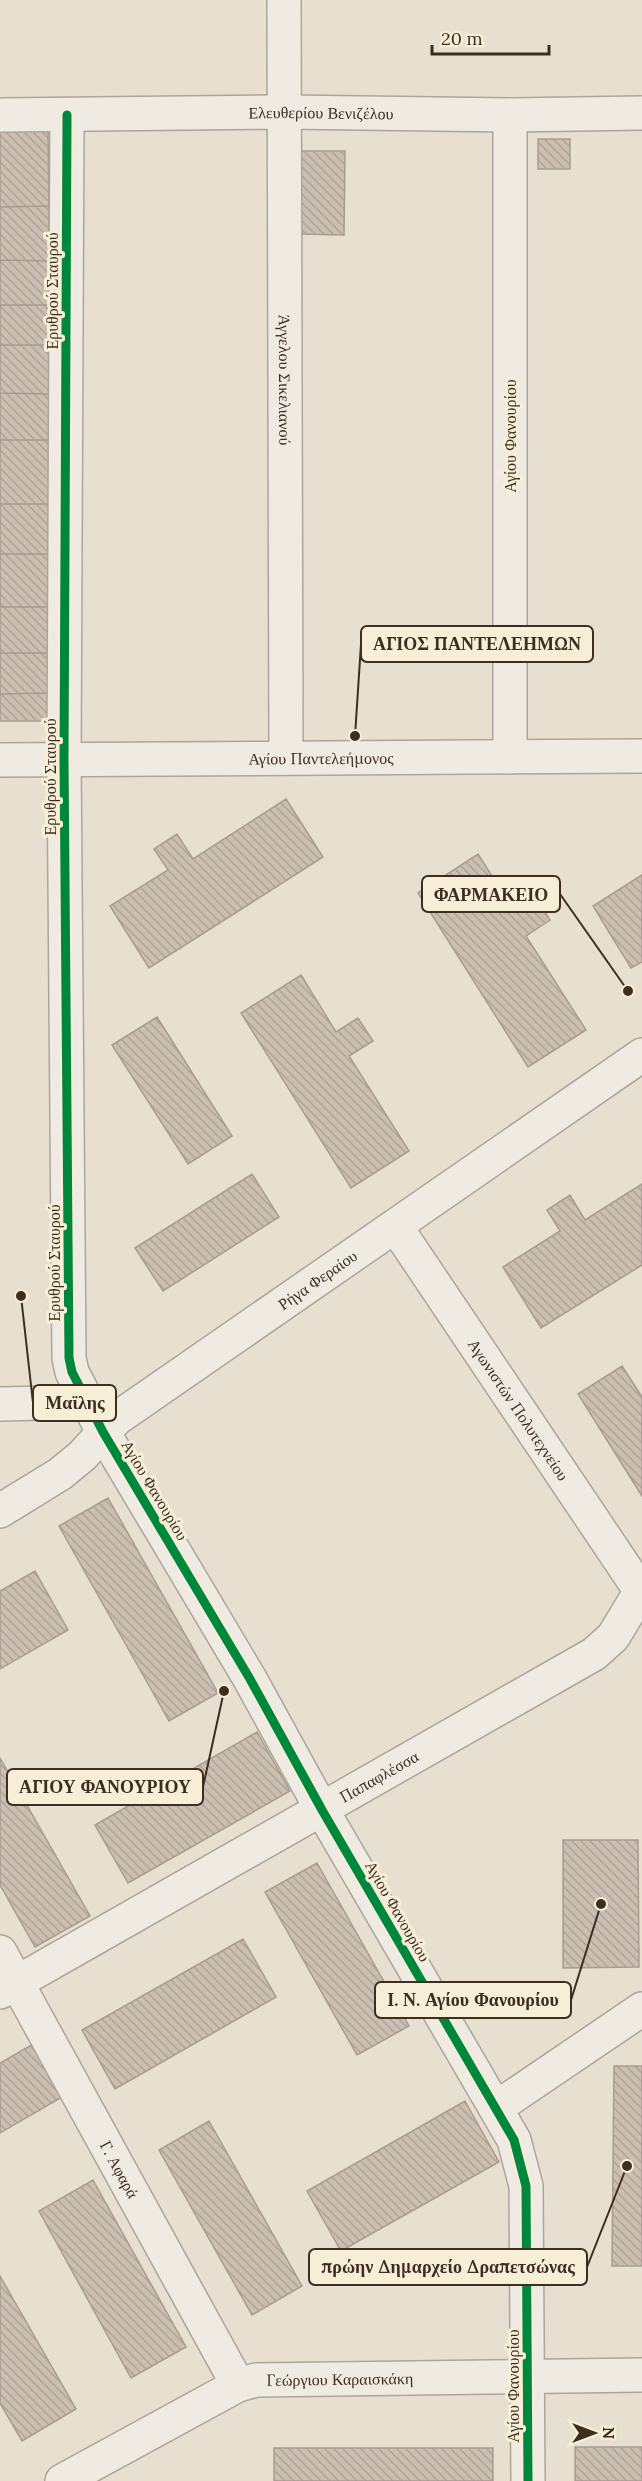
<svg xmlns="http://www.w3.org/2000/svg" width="642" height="2481" viewBox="0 0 642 2481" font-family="Lora,serif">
	<defs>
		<pattern id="building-back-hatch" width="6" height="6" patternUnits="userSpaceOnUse" patternTransform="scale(1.5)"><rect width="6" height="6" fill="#cbbfb2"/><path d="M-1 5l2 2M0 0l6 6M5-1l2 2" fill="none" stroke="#afa499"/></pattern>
	</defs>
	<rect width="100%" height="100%" fill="#e7e0d1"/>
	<path fill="url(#building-back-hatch)" stroke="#a89c90" stroke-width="1.5" d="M48,126L49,206L0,207V127Z
		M538,139H570V169H538Z
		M300,151H345L344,235L300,234Z
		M49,206V261L0,260V207Z
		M0,260L49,261V305H0Z
		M0,305H49V345H0Z
		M0,345H49V394L0,393Z
		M0,393L49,394V440H0Z
		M0,440H49V504H0Z
		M0,504H49V554H0Z
		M0,554H49V607H0Z
		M0,607H49V653H0Z
		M0,653H49V693L0,694Z
		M49,693V721H0V694Z
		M286,799L323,857L149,968L110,906L168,870L154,849L177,834L193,859Z
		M478,854L514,911L536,898L550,920L526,936L586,1030L528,1067L418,893Z
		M642,875V962L631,968L593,906Z
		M301,975L336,1032L358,1018L373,1041L349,1056L409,1151L351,1188L241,1013Z
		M157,1017L232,1136L188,1164L112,1045Z
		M252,1174L279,1217L163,1291L135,1248Z
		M642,1184V1265L541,1328L503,1267L560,1231L547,1210L570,1195L585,1220Z
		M622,1366L642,1397V1496L578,1394Z
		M108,1498L218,1693L169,1721L59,1526Z
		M35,1571L68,1630L0,1669V1591Z
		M257,1732L290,1791L128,1883L95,1825Z
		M0,1758L90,1916L35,1947L0,1885Z
		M563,1840H638L639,1967L563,1968Z
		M317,1863L409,2026L357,2055L265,1892Z
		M243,1939L276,1997L115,2089L82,2030Z
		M40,2040L69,2093L0,2133V2063Z
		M614,2066H642V2266H612Z
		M465,2101L499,2162L341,2251L307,2191Z
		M209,2121L302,2286L252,2315L159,2150Z
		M93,2180L186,2347L131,2378L39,2211Z
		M0,2276L76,2409L22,2441L0,2403Z
		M575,2447H642V2481H575Z
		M274,2448H493V2481H274Z"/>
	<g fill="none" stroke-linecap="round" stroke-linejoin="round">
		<g stroke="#ada599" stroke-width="36">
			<g id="minor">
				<path id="s1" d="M284,0L286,758"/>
				<path id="s2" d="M0,115L287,112L510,115L642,113"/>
				<path d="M67,115L64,759L69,1358L72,1372L103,1432L250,1679L322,1810L514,2140L526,2186L528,2481"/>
				<path d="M510,115V757"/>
				<path id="s3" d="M0,760L642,756"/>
				<path id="s4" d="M396,1227L642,1593"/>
				<path d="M0,1404L87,1402"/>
				<path id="s5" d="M0,1511L60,1474L82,1456L116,1419L642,1055"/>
				<path id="s6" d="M0,1952L238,2385"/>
				<path id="s7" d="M0,1992L594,1654L613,1637L642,1589"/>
				<path d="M496,2108L642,2009"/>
				<path id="s8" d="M62,2481L238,2385L256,2380L642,2375"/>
			</g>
		</g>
		<use href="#minor" stroke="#efebe3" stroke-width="33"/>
		<g stroke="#f7eed8" stroke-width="13">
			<path id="cycleway" d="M67,115L64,759L69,1358L72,1372L103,1432L250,1679L322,1810L514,2140L526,2186L528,2481"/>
		</g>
		<use href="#cycleway" stroke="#00873e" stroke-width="9"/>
	</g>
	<g text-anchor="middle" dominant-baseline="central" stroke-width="6" stroke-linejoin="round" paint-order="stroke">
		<g font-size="16" fill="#3d2e20" stroke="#f7eed8">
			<text stroke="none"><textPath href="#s2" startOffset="321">Ελευθερίου Βενιζέλου</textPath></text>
			<text transform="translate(52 291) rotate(-90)">Ερυθρού Σταυρού</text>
			<text stroke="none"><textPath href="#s1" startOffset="380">Άγγελου Σικελιανού</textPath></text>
			<text transform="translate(510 436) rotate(-90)">Αγίου Φανουρίου</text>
			<text stroke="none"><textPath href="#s3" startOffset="321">Αγίου Παντελεήμονος</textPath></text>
			<text transform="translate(50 777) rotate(-90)">Ερυθρού Σταυρού</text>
			<text transform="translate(54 1263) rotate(-90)">Ερυθρού Σταυρού</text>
			<text stroke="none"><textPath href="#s5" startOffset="394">Ρήγα Φεραίου</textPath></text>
			<text stroke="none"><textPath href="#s4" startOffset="220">Αγωνιστών Πολυτεχνείου</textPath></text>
			<text transform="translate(155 1490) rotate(59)">Αγίου Φανουρίου</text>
			<text stroke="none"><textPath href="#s7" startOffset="436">Παπαφλέσσα</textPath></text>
			<text transform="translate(398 1911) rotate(60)">Αγίου Φανουρίου</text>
			<text stroke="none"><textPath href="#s6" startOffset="248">Γ. Αφαρά</textPath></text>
			<text stroke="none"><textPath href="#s8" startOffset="303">Γεώργιου Καραισκάκη</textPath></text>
			<text transform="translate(513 2386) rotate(-90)">Αγίου Φανουρίου</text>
		</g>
	</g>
	<path fill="none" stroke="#3d2e20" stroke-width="2" d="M355 736L361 644M628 991L560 894M21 1296L33 1403M224 1691L203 1787M601 1904L571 2000M627 2166L587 2267"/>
	<g fill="#3d2e20" stroke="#f7eed8" stroke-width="2">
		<circle cx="355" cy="736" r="6"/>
		<circle cx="628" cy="991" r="6"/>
		<circle cx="21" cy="1296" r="6"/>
		<circle cx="224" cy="1691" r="6"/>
		<circle cx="601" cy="1904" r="6"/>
		<circle cx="627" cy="2166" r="6"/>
	</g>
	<g fill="#f7eed8" stroke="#3d2e20" stroke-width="2">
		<rect x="361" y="626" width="232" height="36" rx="6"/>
		<rect x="422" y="876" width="138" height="36" rx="6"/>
		<rect x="33" y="1385" width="83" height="36" rx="6"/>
		<rect x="7" y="1769" width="196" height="36" rx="6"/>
		<rect x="375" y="1982" width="196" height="36" rx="6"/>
		<rect x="309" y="2249" width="278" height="36" rx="6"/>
	</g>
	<g font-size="18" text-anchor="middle" font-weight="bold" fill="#3d2e20">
		<text x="477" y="650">ΑΓΙΟΣ ΠΑΝΤΕΛΕΗΜΩΝ</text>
		<text x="491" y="901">ΦΑΡΜΑΚΕΙΟ</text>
		<text x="75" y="1409">Μαϊλης</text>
		<text x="105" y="1793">ΑΓΙΟΥ ΦΑΝΟΥΡΙΟΥ</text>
		<text x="473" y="2006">Ι. Ν. Αγίου Φανουρίου</text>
		<text x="448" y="2273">πρώην Δημαρχείο Δραπετσώνας</text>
	</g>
	<g transform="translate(594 2433) rotate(90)" stroke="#f7eed8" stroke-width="4.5" paint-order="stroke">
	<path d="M0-4.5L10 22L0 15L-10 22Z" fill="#3d2e20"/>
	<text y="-9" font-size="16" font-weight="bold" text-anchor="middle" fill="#3d2e20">N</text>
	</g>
	<path d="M432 45v9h117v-9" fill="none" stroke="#3d2e20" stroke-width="3"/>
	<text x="441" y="45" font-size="18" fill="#3d2e20" stroke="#f7eed8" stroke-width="4.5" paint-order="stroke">20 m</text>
</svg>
